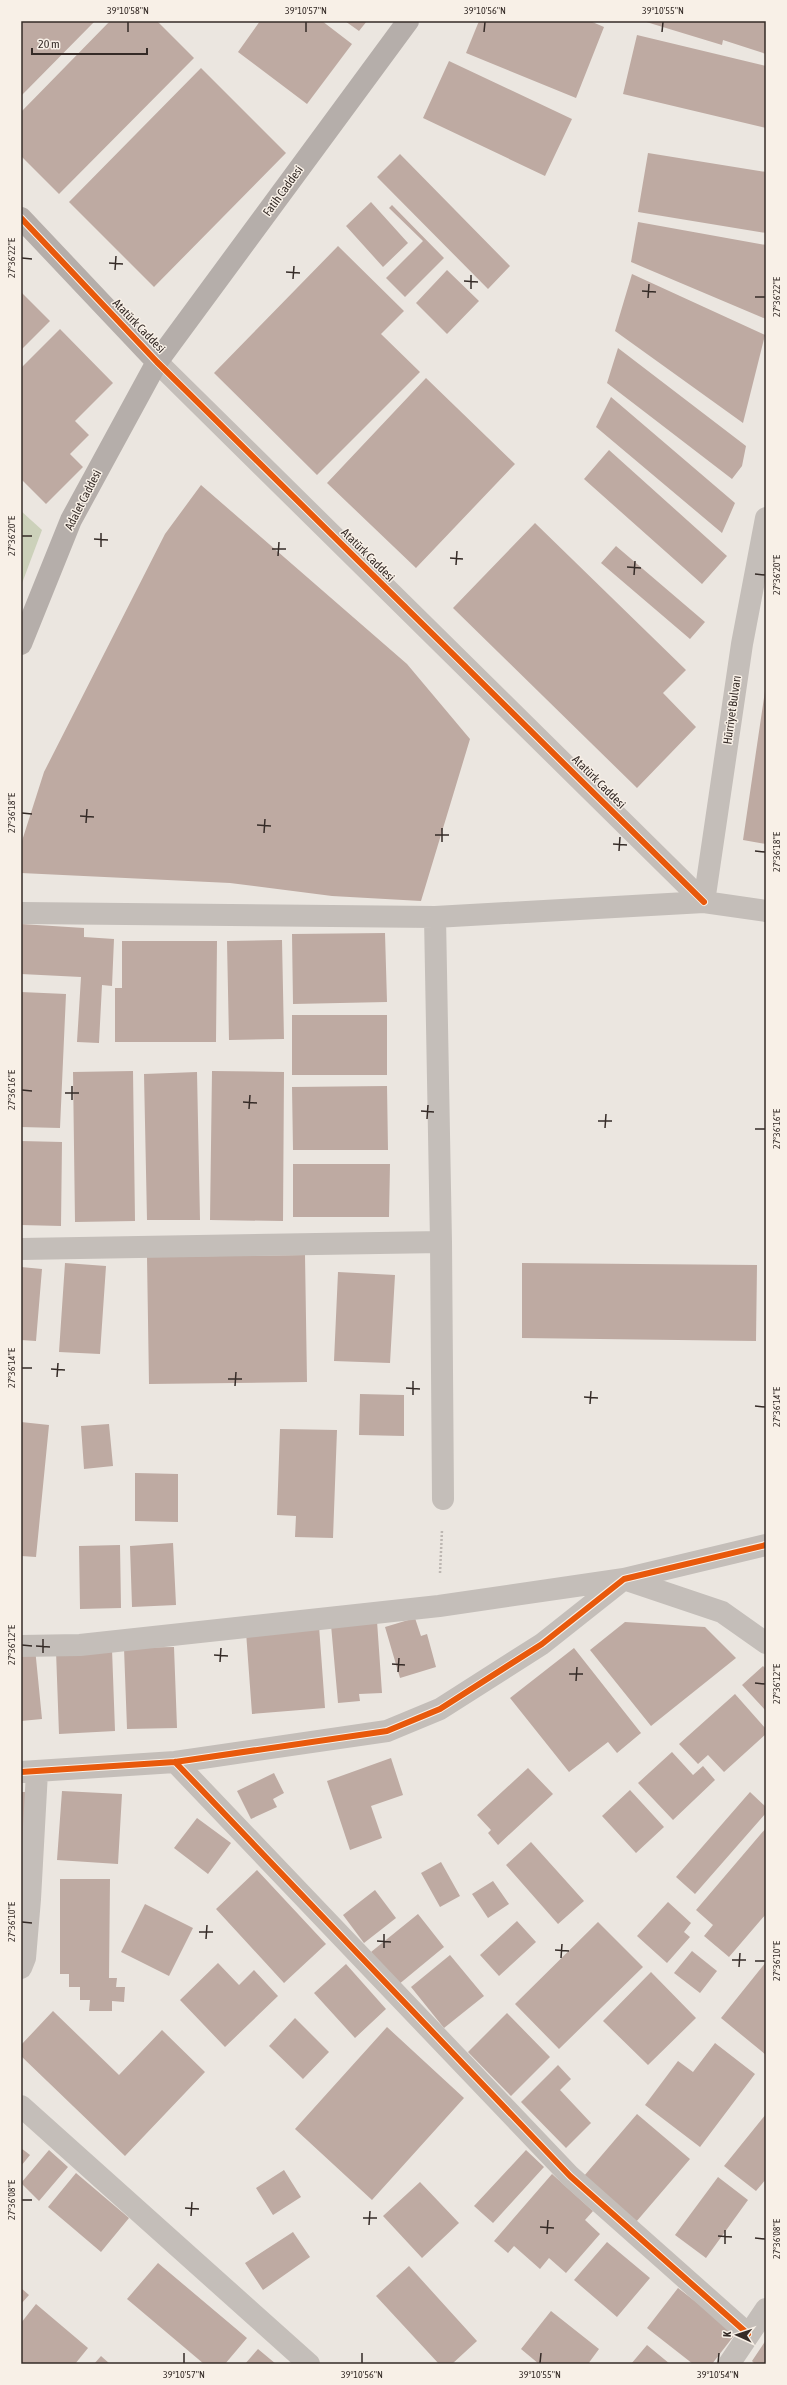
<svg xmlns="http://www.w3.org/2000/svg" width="787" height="2385" viewBox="0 0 787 2385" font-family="'Asap Condensed',sans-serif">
	<rect width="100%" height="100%" fill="#ebe6e0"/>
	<path fill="#ccd1ba" d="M21,511L42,530L21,586Z"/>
	<path fill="#beaaa2" d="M21,21H95L21,96Z
		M110,21H157L194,58L59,194L21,156V112Z
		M260,21H322L352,44L307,104L238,52Z
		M345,21H367L359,31Z
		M479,21H590L604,27L576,98L466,53Z
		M643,21H766V54L723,40L722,45Z
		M637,35L766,66V128L623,94Z
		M449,61L572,119L545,176L423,118Z
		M201,68L286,153L154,287L69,202Z
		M648,153L766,172V233L638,212Z
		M400,154L510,266L488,289L377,177Z
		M371,202L408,243L383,267L346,226Z
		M392,205L444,258L405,297L386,278L423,241L389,208Z
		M638,222L766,245V319L631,262Z
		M338,246L404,311L381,334L420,372L317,475L214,373Z
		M447,270L479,301L447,334L416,303Z
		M632,274L765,335L743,423L615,331Z
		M21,292L50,321L21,350Z
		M60,329L113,383L75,421L89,435L70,454L83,467L46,504L21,479V368Z
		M618,348L746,446L742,466L732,479L607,383Z
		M426,378L515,464L416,568L327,483Z
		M611,397L735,503L722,533L596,427Z
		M609,450L727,556L702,584L584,479Z
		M201,485L407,664L470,739L421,901L332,896L230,883L21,873V844L44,772L165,534Z
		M535,523L686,670L663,693L696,727L637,788L453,608Z
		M616,546L705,622L690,639L601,563Z
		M765,691H766V844L743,840Z
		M21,924L84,928V937L114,939L112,986L102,985L99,1043L77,1042L81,977L21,974Z
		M385,933L387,1002L293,1004L292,934Z
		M282,940L284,1039L229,1040L227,941Z
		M122,941H217L216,1042H115V988H122Z
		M21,992L66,994L60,1128L21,1127Z
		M292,1015H387V1075H292Z
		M133,1071L135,1221L75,1222L73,1072Z
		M212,1071L284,1072L283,1221L210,1220Z
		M197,1072L200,1220H147L144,1074Z
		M387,1086L388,1150H293L292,1087Z
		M21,1141L62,1142L61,1226L21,1225Z
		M293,1164H390L389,1217H293Z
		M305,1255L307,1382L149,1384L147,1257Z
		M65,1263L106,1266L100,1354L59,1352Z
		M522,1263L757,1265L756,1341L522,1338Z
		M21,1267L42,1269L36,1341L21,1340Z
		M338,1272L395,1275L390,1363L334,1361Z
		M360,1394L404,1395V1436L359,1435Z
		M21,1422L49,1425L36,1557L21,1556Z
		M109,1424L113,1466L84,1469L81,1426Z
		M280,1429L337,1430L333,1538L295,1537L296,1516L277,1515Z
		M135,1473L178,1474V1522L135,1521Z
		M173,1543L176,1605L132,1607L130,1546Z
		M120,1545L121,1608L80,1609L79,1546Z
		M415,1618L421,1636L427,1634L436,1667L400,1678L385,1627Z
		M377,1621L382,1693L359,1694L360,1701L338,1703L331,1625Z
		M625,1622L705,1627L736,1658L651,1726L590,1650Z
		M319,1626L325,1708L252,1714L246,1632Z
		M174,1647L177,1728L127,1729L124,1648Z
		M35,1648L42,1719L21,1721V1650Z
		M574,1648L641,1733L617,1753L608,1742L569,1772L510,1698Z
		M112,1649L115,1731L59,1734L56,1651Z
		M763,1666L766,1669V1711L742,1685Z
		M735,1694L766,1729V1734L724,1772L708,1755L698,1764L679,1744Z
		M672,1752L693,1775L703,1766L715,1780L673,1820L638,1783Z
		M391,1758L403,1795L371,1806L382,1838L350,1850L327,1781Z
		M528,1768L553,1794L498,1845L488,1833L491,1830L477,1815Z
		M274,1773L284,1793L273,1799L277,1807L251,1819L237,1791Z
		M630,1790L664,1827L636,1853L602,1816Z
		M62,1791L122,1794L118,1864L57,1860Z
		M21,1792H27L21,1871Z
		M750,1792L766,1807V1813L695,1894L676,1877Z
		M197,1818L231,1843L208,1874L174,1848Z
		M766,1828V1914L729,1957L704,1936L713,1925L696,1910Z
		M531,1842L584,1901L558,1924L506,1865Z
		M441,1862L460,1896L440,1907L421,1873Z
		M257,1870L326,1944L284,1983L216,1909Z
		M60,1879H110L109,1978H117L116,1987H125L124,2002L112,2001V2011H89L90,2000H80V1987H69V1974H60Z
		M493,1881L509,1904L488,1918L472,1894Z
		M375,1890L396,1918L364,1943L343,1915Z
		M668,1902L691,1923L684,1932L690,1937L667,1963L637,1936Z
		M145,1904L193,1928L169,1976L121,1952Z
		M418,1914L444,1947L398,1985L371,1952Z
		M517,1921L536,1942L499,1976L480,1955Z
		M598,1922L643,1967L559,2049L515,2004Z
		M692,1951L717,1971L700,1993L674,1973Z
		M450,1955L484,1996L444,2028L411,1987Z
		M766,1962V2055L721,2018Z
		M218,1963L239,1985L254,1970L278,1996L225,2047L180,2000Z
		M346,1964L386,2009L355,2038L314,1993Z
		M651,1972L696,2018L648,2065L603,2021Z
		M53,2011L119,2075L162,2030L205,2072L125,2156L21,2056V2045Z
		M507,2013L550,2057L511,2096L468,2052Z
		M295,2018L329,2052L303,2079L269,2046Z
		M387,2027L464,2098L372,2200L295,2129Z
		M715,2043L755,2074L700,2147L645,2105L678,2061L693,2072Z
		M558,2065L571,2079L560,2090L591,2123L566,2148L521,2102Z
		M637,2114L690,2159L636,2222L584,2176Z
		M766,2114V2179L756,2191L724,2166Z
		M21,2148L30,2155L21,2166Z
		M49,2150L68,2167L39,2201L21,2183Z
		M526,2150L544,2167L493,2223L474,2206Z
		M284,2170L301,2197L273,2215L256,2188Z
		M76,2173L129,2218L101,2252L48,2207Z
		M552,2174L593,2211L585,2220L600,2234L566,2273L549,2258L540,2269L514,2246L508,2253L494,2241Z
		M718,2177L748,2200L706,2258L675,2235Z
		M420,2182L459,2223L422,2258L383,2216Z
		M293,2232L310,2257L263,2290L245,2263Z
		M607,2242L650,2278L617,2317L574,2280Z
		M158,2263L247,2338L225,2364H204L127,2299Z
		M409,2266L477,2341L452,2364H439L376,2296Z
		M21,2288L29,2295L21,2304Z
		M678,2288L736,2333L712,2364H693L647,2328Z
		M36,2304L88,2348L75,2364H21V2323Z
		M551,2311L599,2349L588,2364H539L521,2349Z
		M766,2340V2364H755L752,2361Z
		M647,2345L670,2364H631Z
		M258,2349L276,2364H245Z
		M101,2356L110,2364H94Z"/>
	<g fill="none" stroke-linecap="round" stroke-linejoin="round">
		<path stroke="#bdb7b2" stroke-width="2.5" stroke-dasharray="2 2" stroke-linecap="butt" d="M440,1573L442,1530"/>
		<path stroke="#c4beb9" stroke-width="22" d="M157,362L704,902
			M704,902L742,644L766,518
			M21,913L435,917L704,902L766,911
			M435,917L441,1242L443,1499
			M21,1249L441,1242
			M21,1646L80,1645L439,1606L624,1579L722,1612L766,1643
			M175,1762L570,2176L748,2334
			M21,1772L175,1762L387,1731L440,1709L542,1644L624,1579L766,1545
			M21,1968L25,1958L30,1899L37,1772
			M21,2106L309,2364
			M729,2364L766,2309"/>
		<path stroke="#b5aeaa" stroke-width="22" d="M21,218L157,362
			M21,644L71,520L157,362L408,21"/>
		<g stroke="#f8f0e7" stroke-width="8">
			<path id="cycleway" d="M21,218L157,362L704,902
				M175,1762L570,2176L748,2334
				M21,1772L175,1762L387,1731L440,1709L542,1644L624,1579L766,1545"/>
		</g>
		<use href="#cycleway" stroke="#e8590c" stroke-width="6"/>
	</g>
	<path fill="none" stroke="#352b27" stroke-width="1.5" d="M128,32V22M306,32V22M484,32L485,22M662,32L663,22M22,258L32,259M109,263L123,264M115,270L116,256M286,272L300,273M293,279L294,266M464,281L478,282M471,289V275M642,291L656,292M755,297H765M648,298L649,284M22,536H32M94,539L108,540M101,547V533M272,549H286M278,556L279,542M450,558L463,559M456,565L457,551M627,567L641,568M755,574L765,575M634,575L635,561M22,813L32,814M80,816L94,817M86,823L87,809M257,825L271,826M264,833L265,819M435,835H449M442,842V828M613,844L627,845M619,851L620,837M755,851L765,852M22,1090L32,1091M65,1093H79M72,1100V1086M243,1102L257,1103M249,1109L250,1095M421,1111L434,1112M427,1119L428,1105M598,1121H612M605,1128L606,1114M755,1129H765M22,1368H32M51,1369L65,1370M57,1377L58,1363M228,1379H242M235,1386L236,1372M406,1388L420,1389M413,1395V1381M584,1397L598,1398M590,1404L591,1391M755,1406L765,1407M22,1645L32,1646M36,1646L50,1647M43,1653V1639M214,1655L228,1656M220,1662L221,1648M392,1664L405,1665M398,1672L399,1658M569,1674H583M576,1681L577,1667M755,1683L765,1684M22,1922L32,1923M199,1932H213M206,1939L207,1925M377,1941L391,1942M384,1948V1934M555,1950L569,1951M561,1958L562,1944M732,1960H746M755,1961H765M739,1967L740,1953M22,2200H32M185,2208L199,2209M191,2216L192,2202M363,2218H377M369,2225L370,2211M540,2227L554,2228M547,2234L548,2220M718,2236L732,2237M755,2238L765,2239M725,2244V2230M184,2363V2353M362,2363V2353M540,2363L541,2353M718,2363L719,2353"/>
	<g text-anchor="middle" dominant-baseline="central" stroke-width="3" stroke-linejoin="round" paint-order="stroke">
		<g font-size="12" fill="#352b27" stroke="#f8f0e7">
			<text transform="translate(283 191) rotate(-54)">Fatih Caddesi</text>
			<text transform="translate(139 326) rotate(46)">Atatürk Caddesi</text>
			<text transform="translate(83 500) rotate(-63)">Adalet Caddesi</text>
			<text transform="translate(368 555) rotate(45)">Atatürk Caddesi</text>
			<text transform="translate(732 710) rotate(-82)">Hürriyet Bulvarı</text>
			<text transform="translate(599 782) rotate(45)">Atatürk Caddesi</text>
		</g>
	</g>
	<rect width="787" height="2385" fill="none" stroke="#f8f0e7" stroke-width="44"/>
	<g transform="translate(737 2335) rotate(273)" stroke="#f8f0e7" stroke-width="3" paint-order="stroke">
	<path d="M0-3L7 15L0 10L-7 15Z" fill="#352b27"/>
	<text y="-6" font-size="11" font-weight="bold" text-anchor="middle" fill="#352b27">K</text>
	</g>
	<path d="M32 48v6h115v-6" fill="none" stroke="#352b27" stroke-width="2"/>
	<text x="38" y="48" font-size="12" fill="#352b27" stroke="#f8f0e7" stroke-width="3" paint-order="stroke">20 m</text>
	<rect x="22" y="22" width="743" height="2341" fill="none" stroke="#352b27" stroke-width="1.5"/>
	<g font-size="10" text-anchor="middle" fill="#352b27">
		<text x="128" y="14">39°10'58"N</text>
		<text x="306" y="14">39°10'57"N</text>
		<text x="485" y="14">39°10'56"N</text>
		<text x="663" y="14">39°10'55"N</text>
		<text transform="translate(11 258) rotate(-90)" y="4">27°36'22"E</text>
		<text transform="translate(776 297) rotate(-90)" y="4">27°36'22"E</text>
		<text transform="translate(11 536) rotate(-90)" y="4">27°36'20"E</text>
		<text transform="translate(776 575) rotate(-90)" y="4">27°36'20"E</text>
		<text transform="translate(11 813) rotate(-90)" y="4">27°36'18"E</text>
		<text transform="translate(776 852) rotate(-90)" y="4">27°36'18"E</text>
		<text transform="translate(11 1090) rotate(-90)" y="4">27°36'16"E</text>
		<text transform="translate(776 1129) rotate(-90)" y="4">27°36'16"E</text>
		<text transform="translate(11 1368) rotate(-90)" y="4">27°36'14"E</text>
		<text transform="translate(776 1407) rotate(-90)" y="4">27°36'14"E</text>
		<text transform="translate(11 1645) rotate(-90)" y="4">27°36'12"E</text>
		<text transform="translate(776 1684) rotate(-90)" y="4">27°36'12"E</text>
		<text transform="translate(11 1922) rotate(-90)" y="4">27°36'10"E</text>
		<text transform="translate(776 1961) rotate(-90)" y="4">27°36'10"E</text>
		<text transform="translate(11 2200) rotate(-90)" y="4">27°36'08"E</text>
		<text transform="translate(776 2239) rotate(-90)" y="4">27°36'08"E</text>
		<text x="184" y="2378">39°10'57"N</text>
		<text x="362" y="2378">39°10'56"N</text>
		<text x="540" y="2378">39°10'55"N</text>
		<text x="718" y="2378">39°10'54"N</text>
	</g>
</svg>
